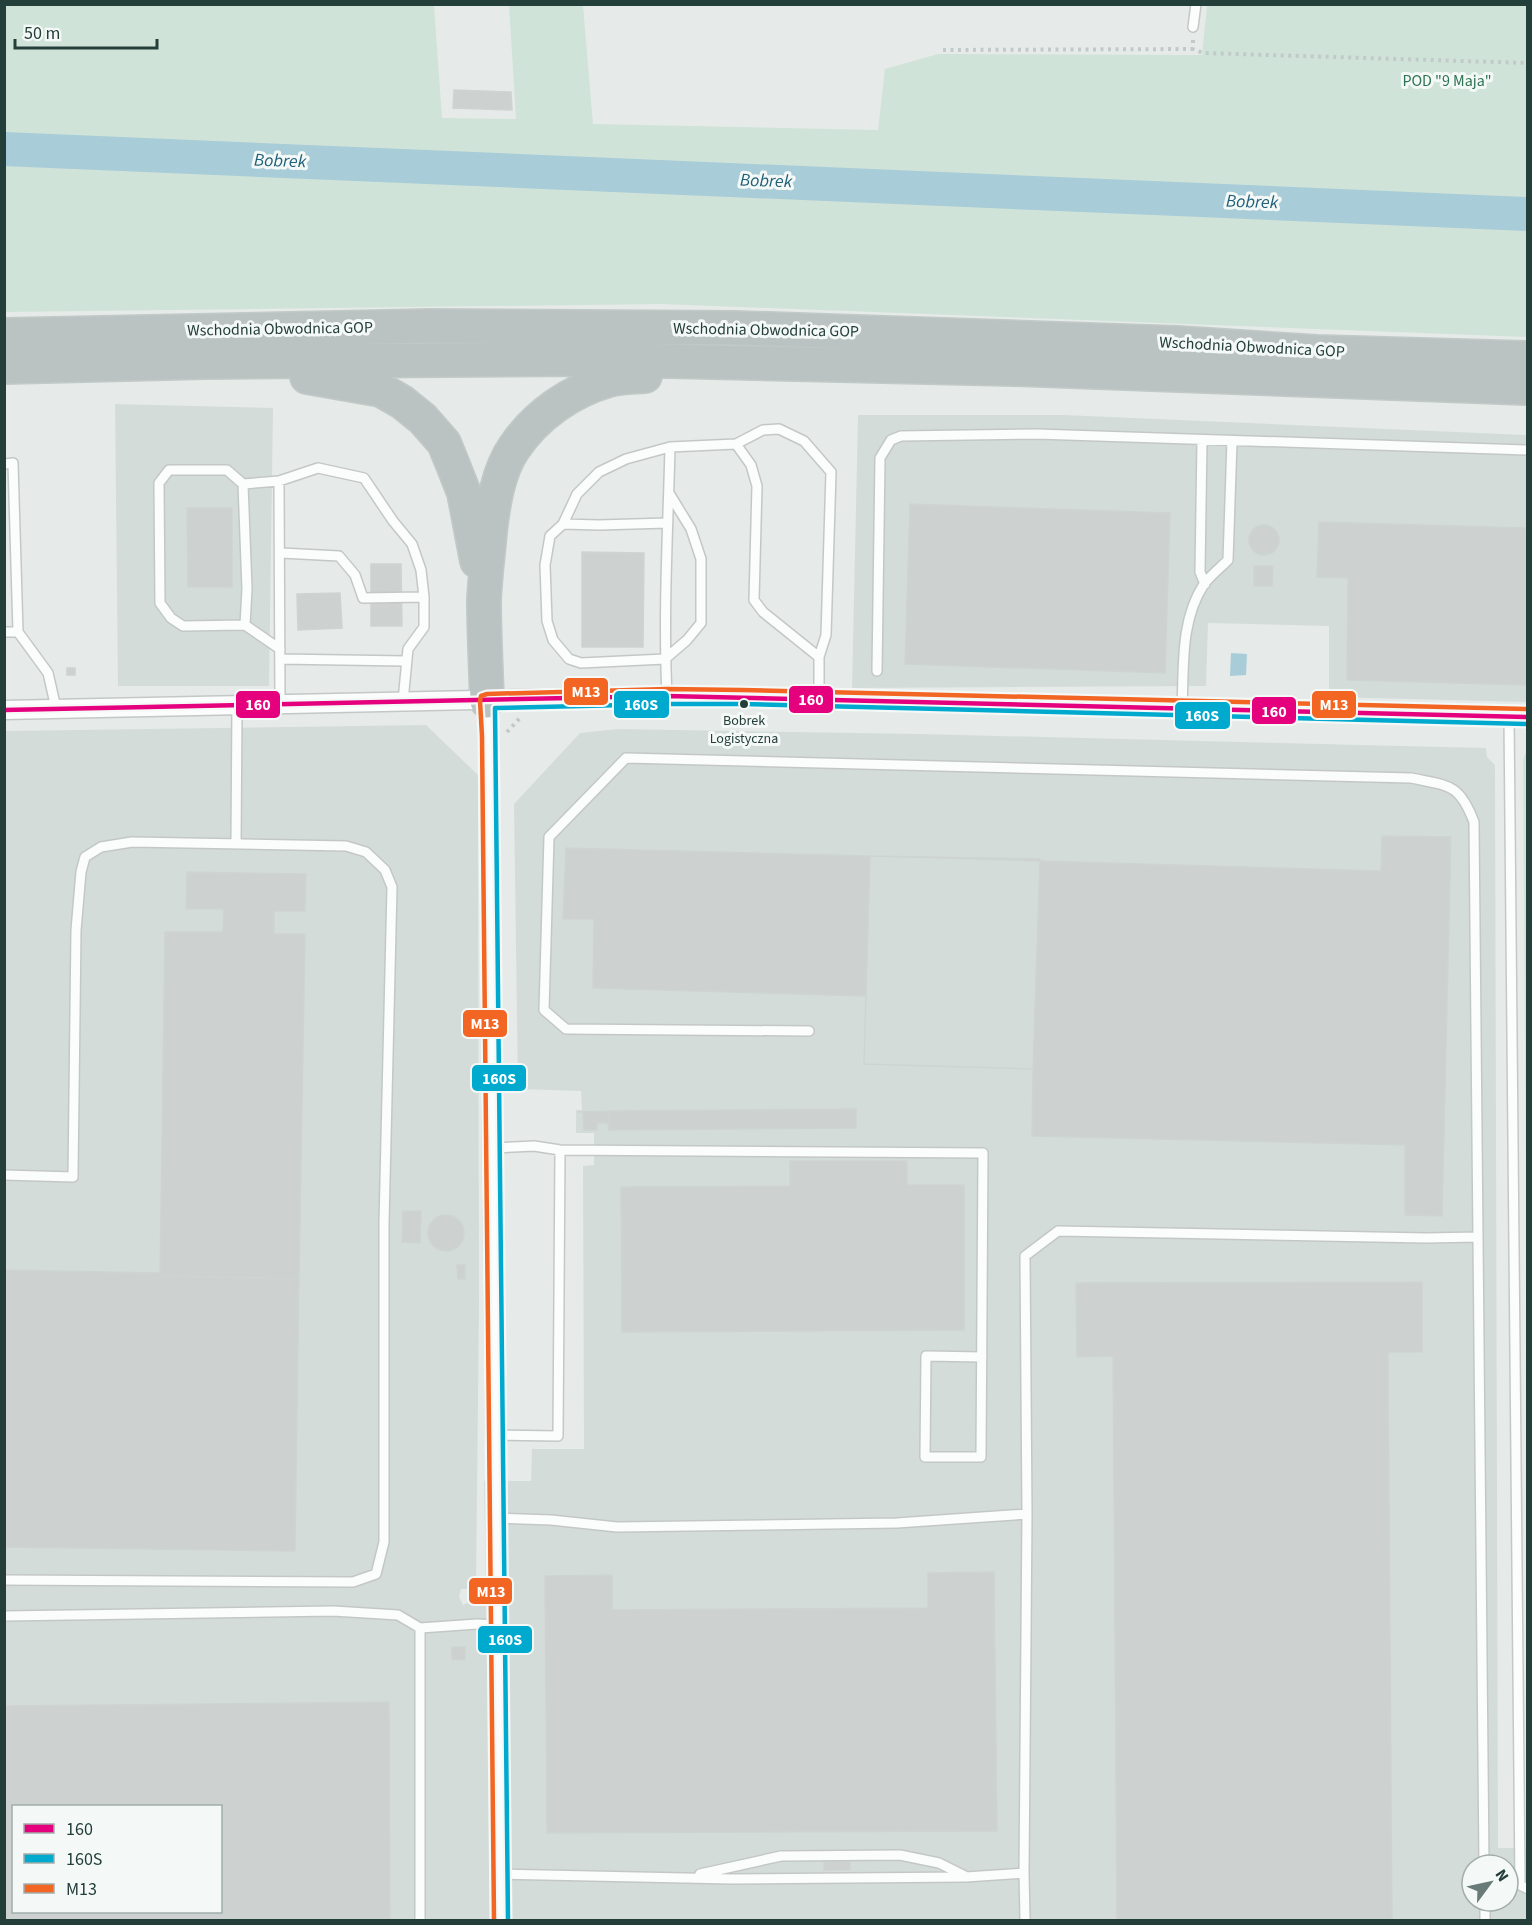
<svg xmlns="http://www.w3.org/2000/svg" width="1532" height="1925" viewBox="0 0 1532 1925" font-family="'Source Sans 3',sans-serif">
	<rect width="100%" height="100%" fill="#e6ebe9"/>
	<path fill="#d4dcd9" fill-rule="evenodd" d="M115,404L273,408L269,686H118Z
		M858,415H1064L1527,435V702L1329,697V626L1208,623L1206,686L852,688Z
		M426,725L478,775L479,1306L476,1589H461L459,1597L463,1605L486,1594L484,1481H531L532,1449H584L583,1166L594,1165V1133H576V1110H582L581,1091L518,1089L514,804L580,733L618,729L921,734L1486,748L1487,757L1495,765L1498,1848H1527V1920H5L4,731ZM14,1806H220V1912H14ZM1472,1865H1508V1901H1472Z"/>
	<path fill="#d0e3d8" d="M4,5H434L442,118L516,119L509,5H583L593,124L878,130L885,69L938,54L1202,55L1207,5H1527V337L662,304L5,312Z
		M1527,749L1528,1196H1526L1523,760Z"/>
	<path fill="#a8ccd8" d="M1231,653L1247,654L1246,675L1230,676Z"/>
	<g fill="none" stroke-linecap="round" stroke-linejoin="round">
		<path stroke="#a8ccd8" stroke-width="34" d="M4,149L1528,214"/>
	</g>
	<path fill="#cdd2d0" stroke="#ced4d2" stroke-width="1.5" fill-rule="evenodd" d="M454,90L511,92L512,110L453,108Z
		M910,504L1170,513L1165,673L905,664Z
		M187,508H232V587H188Z
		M1319,522L1528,528V685L1347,680L1348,578L1317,577Z
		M1249 540a15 15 0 1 1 30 0a15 15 0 1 1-30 0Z
		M582,552L644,553L643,647H582Z
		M371,564H401L402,626H371Z
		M1254,566H1273L1272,586H1254Z
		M340,593L342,628L298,630L297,594Z
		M67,668H75V675H67Z
		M1382,836L1451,837L1442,1216L1405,1215V1145L1032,1136L1033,1069L864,1064L870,856L1381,871Z
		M566,848L870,856L866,996L593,988L594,919H563Z
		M870,856L1040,859L1033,1069L864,1064Z
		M187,872L306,874L305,911H274V934H305L299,1279L160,1276L165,932H223L224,909H186Z
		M856,1109V1128L610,1130V1111Z
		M609,1111V1131L608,1123H597V1130H584L583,1112H578Z
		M790,1161H907V1185H964V1330L622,1332L621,1187L790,1186Z
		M403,1211H421L420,1243L402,1242Z
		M428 1233a18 18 0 1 1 36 0a18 18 0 1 1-36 0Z
		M457,1265H465V1279H458Z
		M4,1270L160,1273V1276L299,1279L295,1551L4,1547Z
		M1422,1282V1352H1388L1392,1920H1117L1113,1356L1077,1357L1076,1283Z
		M994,1572L997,1831L547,1833L545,1576L612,1575V1610L928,1608V1573Z
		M452,1647H465V1660L452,1659Z
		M389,1702L390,1920H4V1706ZM14,1806H220V1912H14Z
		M824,1862H850V1870H824Z"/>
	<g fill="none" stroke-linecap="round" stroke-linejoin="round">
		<g stroke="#c3c8c6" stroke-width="12">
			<path id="service" d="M1193,27L1196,4
				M1202,440L1200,572L1205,584
				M736,444L751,465L757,486L754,600L763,612L819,657
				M670,447L736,444L763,430L779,429L804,441L831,472L826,635L819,657V700
				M4,464L13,463L18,632L48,673L56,708
				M243,484L279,481
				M563,524L599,525L667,523
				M281,553L339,556L355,575L363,598L424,597
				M245,625L247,589L243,484L227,470H169L159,483L160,603L171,618L183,626L245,625L280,649
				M4,632H18
				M280,659L405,661
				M877,671L880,458L891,440L901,436L1037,434L1528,450
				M667,696C663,613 668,530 670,447L626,459L599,472L577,494L563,524L550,536L545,565L547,621L553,640L569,659L581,663L665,659L687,640L701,623V559L691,529L669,493
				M280,705L279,481L318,468L364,478L393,521L412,544L421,570L424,597V627L408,649L403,701
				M1182,708C1184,666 1180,621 1204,584C1210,576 1220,568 1228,560L1232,441
				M1509,716L1520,1885L1528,1889
				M236,844L237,705
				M809,1031L566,1029L544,1010L549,837L626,758L1411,778C1449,786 1459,783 1474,822L1484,1865
				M492,1148L534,1146L560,1150L983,1153L981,1457H925L926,1356L982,1357
				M4,1175L73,1177L76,930L81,872L85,857L101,847L132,842L346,846L366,852L385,870L392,887L384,1223V1542L376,1574L353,1582L4,1580
				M495,1435L558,1436L560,1150
				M496,1518L551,1520L617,1527L897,1523L1027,1514
				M4,1616L333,1611L398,1615L420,1628
				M1024,1873L1027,1514L1025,1256L1058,1231L1426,1238L1478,1237
				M500,1874L732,1879L966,1877L1024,1873L1025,1920
				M700,1874L781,1856L900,1855L939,1863L965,1876
				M1485,1901V1920
				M420,1920V1628L477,1624L497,1625"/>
		</g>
		<g stroke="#c3c8c6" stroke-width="21">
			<path id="minor" d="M487,701L489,736L492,1148L501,1920
				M4,710L667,696L1528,717"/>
		</g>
		<g stroke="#c2cac8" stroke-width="36">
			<path id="motorway" d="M4,335L430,326L736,328L1178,343L1317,352L1528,358
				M4,367L206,362L585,359L1014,369L1528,388
				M307,377L381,390L402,402L423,419L444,443L453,465L464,493L477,561
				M487,701C486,668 484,634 484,600C485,578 488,554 490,532C493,505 498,471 514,448C536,415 571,391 609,380C620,377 633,377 645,376"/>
		</g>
		<path stroke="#c2cac9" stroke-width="4" stroke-dasharray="3 4.5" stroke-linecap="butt" d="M1193,40V49L1203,53L1528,63
			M943,50L1193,49
			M507,732L520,718"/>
		<use href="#service" stroke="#fbfcfc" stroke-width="9"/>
		<use href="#minor" stroke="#fbfcfc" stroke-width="18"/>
		<use href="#motorway" stroke="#bbc3c2" stroke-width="33"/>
		<g stroke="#f4f9f7" stroke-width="9">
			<path id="bus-1" d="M4,710L667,696L1528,717"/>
		</g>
		<g stroke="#f4f9f7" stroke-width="9">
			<path id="bus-2" d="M508,1920L495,708L667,704H742L1528,724"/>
		</g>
		<g stroke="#f4f9f7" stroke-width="9">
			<path id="bus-3" d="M494,1920L482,736L480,701L481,696L487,694L667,689L742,690L1528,709"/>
		</g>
		<use href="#bus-1" stroke="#e5007d" stroke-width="4.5"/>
		<use href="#bus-2" stroke="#00a9ce" stroke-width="4.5"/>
		<use href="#bus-3" stroke="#f26522" stroke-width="4.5"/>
	</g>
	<circle fill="#243e3a" stroke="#f4f9f7" stroke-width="2" cx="744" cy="704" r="5"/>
	<g text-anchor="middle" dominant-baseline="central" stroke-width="6" stroke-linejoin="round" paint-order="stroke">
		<g font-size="14" fill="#243e3a" stroke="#f4f9f7">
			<text x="744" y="721">Bobrek<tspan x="744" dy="18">Logistyczna</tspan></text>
		</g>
		<g font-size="16" fill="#2f7452" stroke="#f4f9f7">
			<text x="1447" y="81">POD "9 Maja"</text>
		</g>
		<g font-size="16" fill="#243e3a" stroke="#f4f9f7">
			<text transform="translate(280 329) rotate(-1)">Wschodnia Obwodnica GOP</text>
			<text transform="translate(766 330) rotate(1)">Wschodnia Obwodnica GOP</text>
			<text transform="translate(1252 347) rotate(3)">Wschodnia Obwodnica GOP</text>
		</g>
		<g font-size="18" font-style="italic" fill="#1f5f78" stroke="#f4f9f7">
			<text transform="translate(280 161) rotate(2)">Bobrek</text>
			<text transform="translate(766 181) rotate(2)">Bobrek</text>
			<text transform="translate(1252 202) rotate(2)">Bobrek</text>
		</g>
	</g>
	<g stroke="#f4f9f7" stroke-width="2">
		<rect x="563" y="677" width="46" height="29" rx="6" fill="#f26522"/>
		<rect x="788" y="685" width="46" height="29" rx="6" fill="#e5007d"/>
		<rect x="1311" y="690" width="46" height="29" rx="6" fill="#f26522"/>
		<rect x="613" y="690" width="57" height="29" rx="6" fill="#00a9ce"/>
		<rect x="235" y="690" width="46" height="29" rx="6" fill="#e5007d"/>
		<rect x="1251" y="696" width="46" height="29" rx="6" fill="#e5007d"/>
		<rect x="1174" y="701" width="57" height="29" rx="6" fill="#00a9ce"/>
		<rect x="462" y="1009" width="46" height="29" rx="6" fill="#f26522"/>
		<rect x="471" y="1064" width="56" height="28" rx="6" fill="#00a9ce"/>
		<rect x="468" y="1577" width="45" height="28" rx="6" fill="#f26522"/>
		<rect x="477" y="1625" width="56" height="29" rx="6" fill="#00a9ce"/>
	</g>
	<g font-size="16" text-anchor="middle" font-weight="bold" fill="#fff">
		<text x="586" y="697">M13</text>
		<text x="811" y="705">160</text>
		<text x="1334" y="710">M13</text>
		<text x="641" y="710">160S</text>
		<text x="258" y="710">160</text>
		<text x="1274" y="717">160</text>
		<text x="1202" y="721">160S</text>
		<text x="485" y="1029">M13</text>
		<text x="499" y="1084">160S</text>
		<text x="491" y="1597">M13</text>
		<text x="505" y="1645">160S</text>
	</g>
	<rect width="1532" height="1925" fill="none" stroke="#243e3a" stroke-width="12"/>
	<rect x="12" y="1805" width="210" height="108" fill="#f4f9f7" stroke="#a1aeab" stroke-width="1.5"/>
	<rect x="24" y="1824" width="30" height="9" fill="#e5007d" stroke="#a1aeab" stroke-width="1.5"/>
	<text x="66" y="1835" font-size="18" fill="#243e3a">160</text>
	<rect x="24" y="1854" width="30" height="9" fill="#00a9ce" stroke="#a1aeab" stroke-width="1.5"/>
	<text x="66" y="1865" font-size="18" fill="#243e3a">160S</text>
	<rect x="24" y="1884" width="30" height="9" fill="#f26522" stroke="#a1aeab" stroke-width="1.5"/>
	<text x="66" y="1895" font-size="18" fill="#243e3a">M13</text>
	<g transform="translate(1490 1883) rotate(57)"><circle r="28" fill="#f4f9f7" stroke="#a1aeab" stroke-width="1.5"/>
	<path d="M0-4.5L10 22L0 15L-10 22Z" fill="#687b77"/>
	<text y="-9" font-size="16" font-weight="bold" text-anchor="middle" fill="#243e3a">N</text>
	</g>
	<path d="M15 39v9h142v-9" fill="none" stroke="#243e3a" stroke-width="3"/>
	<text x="24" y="39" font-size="18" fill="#243e3a" stroke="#f4f9f7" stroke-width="4.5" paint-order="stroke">50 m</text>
</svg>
